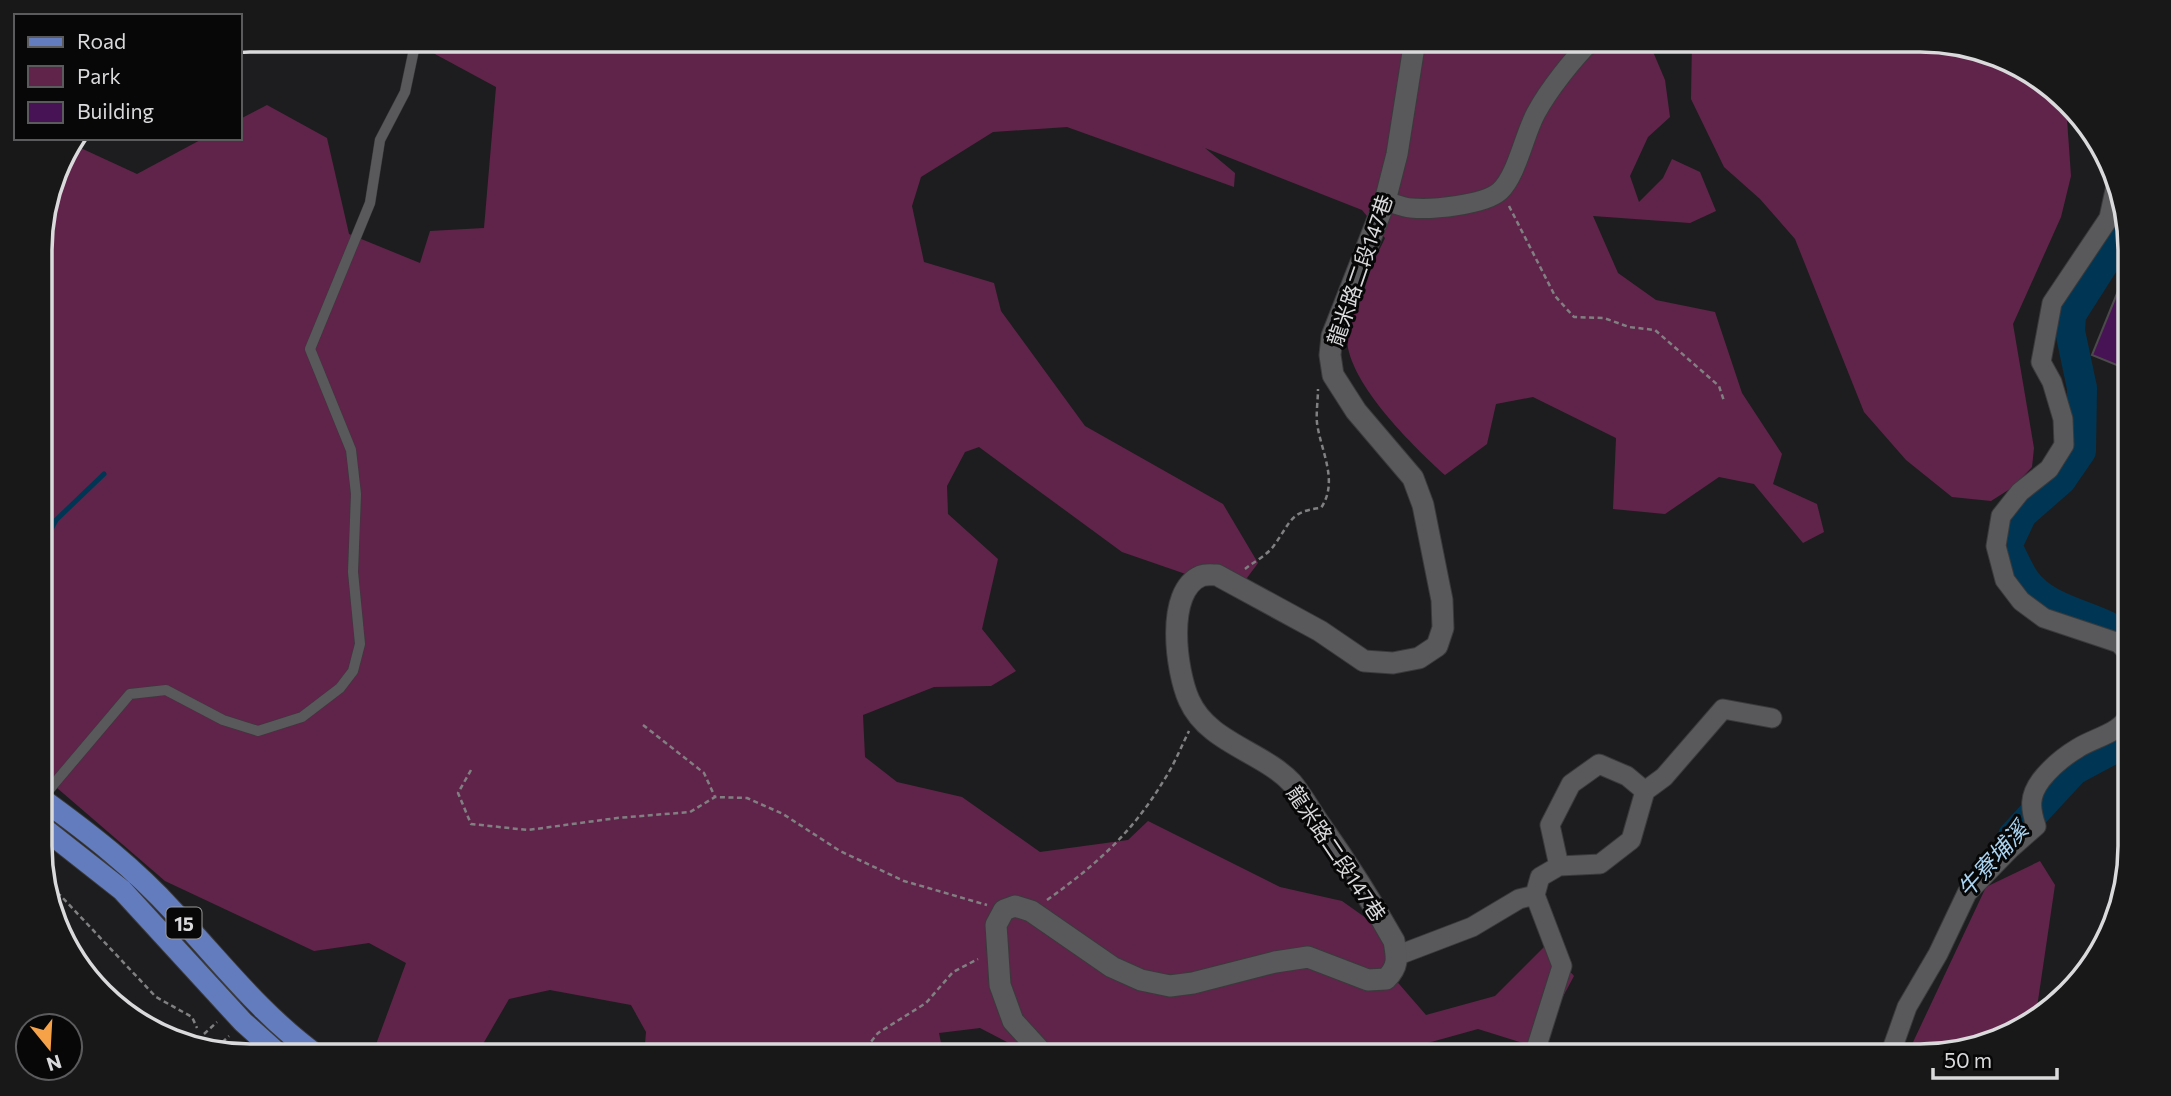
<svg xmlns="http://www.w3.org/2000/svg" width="2171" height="1096" viewBox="0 0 2171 1096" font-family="Commissioner,'Noto Sans TC',sans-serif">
	<rect width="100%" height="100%" fill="#1d1d1f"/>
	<path fill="#60244a" d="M421,40H1648L1665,80L1670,117L1648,137L1630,176L1639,202L1663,178L1672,159L1700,172L1716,211L1690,223L1593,216L1618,273L1656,300L1715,312L1742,393L1782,454L1773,484L1817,504L1824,532L1803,543L1754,484L1719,477L1665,514L1613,509L1616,438L1533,397L1496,404L1487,444L1445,475C1413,446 1357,391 1348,348C1347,339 1348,326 1350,316C1354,297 1376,258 1385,238L1362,210L1205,148L1235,173L1234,187L1067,127L993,132L921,177L912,206L924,262L994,283L1001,311L1085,426L1223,504L1258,563L1244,582L1203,580L1122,552L979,447L965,452L947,486L948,514L998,559L982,629L1016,671L991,686L934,687L863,715L865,757L897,782L962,797L1040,852L1128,840L1148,821L1280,887L1342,901L1390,935L1393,977L1426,1015L1495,996L1546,945L1574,976L1536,1047L1478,1029L1406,1049L1405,1055L1034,1056L980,1028L939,1033L942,1048L922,1056H644L646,1032L631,1005L550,990L509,999L476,1056H382L375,1047L406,963L369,943L314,951L165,881L42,775L41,237L62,157L72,144L137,174L204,138H240V119L267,105L327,138L349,234L420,263L430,231L484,228L496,87L422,47Z
		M1692,40H1920L2013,62L2066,105L2071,176L2061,217L2013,324L2034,448L2032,467L2013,487L1991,501L1952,497L1906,460L1864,412L1795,239L1760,199L1724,167L1691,99Z
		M2040,861L2055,885L2035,1021L1934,1055H1907L1986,887Z"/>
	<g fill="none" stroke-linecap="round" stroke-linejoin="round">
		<path stroke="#003653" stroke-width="5" d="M41,548L56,520L104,474"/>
		<path stroke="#003653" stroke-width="30" d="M2127,219L2125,230L2071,315L2070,331L2082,388L2081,451L2061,480L2022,514L2007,546C2013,557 2018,570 2025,580C2049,614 2099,614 2130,640
			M2013,836L2074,770L2130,740"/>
	</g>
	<path fill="#471355" stroke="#4b494b" stroke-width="2" d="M2129,264V370L2092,355Z"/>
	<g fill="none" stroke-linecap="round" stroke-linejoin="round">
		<g stroke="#3a3a3c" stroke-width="11">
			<path id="lane" d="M42,798L130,694L166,690L223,720L258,731L302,717L340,688L353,671L360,644L353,572L356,494L351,450L310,349L370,203L380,140L405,92L416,40
				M140,1020L196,1043"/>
		</g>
		<g stroke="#3a3a3c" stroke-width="21">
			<path id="street" d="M2115,190L2109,218L2052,303L2041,362L2052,382L2063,419L2064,445L2049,469L2020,492L2001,516L1996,546L2005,580L2021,601L2044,618L2119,643L2130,655
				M1385,201C1393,203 1402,207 1411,208C1431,210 1485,205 1500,191C1517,175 1524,135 1536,113C1549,89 1573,59 1592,40
				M1559,866L1550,825L1571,784L1599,764L1627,776L1645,791
				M1535,895L1540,877L1559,866L1600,864L1631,840L1645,791L1664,777L1723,709L1772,718
				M1396,956L1472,927L1519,899L1535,895L1562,966L1535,1052L1537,1055
				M1890,1055L1907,1007L1938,954L1967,893L2011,848L2036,826C2030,808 2029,796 2041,780C2052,766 2063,757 2078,748C2095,737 2123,733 2130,712"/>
		</g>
		<g stroke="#3a3a3c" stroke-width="23">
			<path id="secondary" d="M1045,1056L1013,1021L1000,985L996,925L1004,910L1015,906L1031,911L1112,967L1141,980L1170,986L1193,983L1275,962L1308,957L1368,980L1386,979C1399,966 1397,958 1394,941C1371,900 1346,861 1319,823C1310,810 1302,795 1292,783C1262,751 1208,743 1189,700C1176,671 1165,591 1201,576C1206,574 1212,575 1217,575L1320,631L1364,661L1393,663L1419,658L1437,646L1443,628L1442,600L1423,505L1413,478L1356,411L1333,375L1330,355L1332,336L1385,201L1397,154L1415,40"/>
		</g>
		<g stroke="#3a3a3c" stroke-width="23">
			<path id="primary" d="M42,799C89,833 134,868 173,911C221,962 260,1014 318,1056
				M42,827L122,890L243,1022L281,1056"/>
		</g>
		<path stroke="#808082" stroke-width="2.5" stroke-dasharray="5 3.5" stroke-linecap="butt" d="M1509,206L1555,296L1574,317L1604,318L1629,327L1655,330L1719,386L1724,401
			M1245,569C1255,561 1269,554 1275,544C1291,522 1290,511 1321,508C1339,481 1321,452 1317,423C1316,412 1318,400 1318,389
			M643,725L704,773L715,797
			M471,770L458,793L471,824L528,830L617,818L690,812L715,797L747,798L783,814L840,851L904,881L987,905
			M49,889L60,895L156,997L192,1017L197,1028
			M1047,900C1096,865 1133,832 1164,780C1174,765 1181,747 1189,731
			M204,1034L217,1022
			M216,1048L229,1036
			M843,1056L862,1053L878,1033L926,1003L953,972L978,959"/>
		<use href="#lane" stroke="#59595c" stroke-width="10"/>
		<use href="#street" stroke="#59595c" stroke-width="19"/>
		<use href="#secondary" stroke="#59595c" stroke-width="21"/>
		<use href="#primary" stroke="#637cbd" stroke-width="21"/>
	</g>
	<g text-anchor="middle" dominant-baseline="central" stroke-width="6" stroke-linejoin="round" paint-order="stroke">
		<rect fill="#070708" stroke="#9b9b9c" stroke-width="2" x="166.5" y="907.5" width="35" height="31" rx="5"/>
		<g font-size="19" font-weight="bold" fill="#dadadc">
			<text x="184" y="923">15</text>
		</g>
		<g font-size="21" fill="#dadadc" stroke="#070708">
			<text transform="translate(1359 270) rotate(-71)">龍米路二段147巷</text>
			<text transform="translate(1337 853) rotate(56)">龍米路二段147巷</text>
		</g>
		<g font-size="23" font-style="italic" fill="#a9d3f0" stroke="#070708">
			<text transform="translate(1992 859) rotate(-48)">牛寮埔溪</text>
		</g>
	</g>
	<path d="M0 0H2171V1096H0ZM250 52H1920A198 198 0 0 1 2118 250V846A198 198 0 0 1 1920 1044H250A198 198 0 0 1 52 846V250A198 198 0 0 1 250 52Z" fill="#181819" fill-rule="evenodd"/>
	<path fill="none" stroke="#dadadc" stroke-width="3.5" d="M250 52H1920A198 198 0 0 1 2118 250V846A198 198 0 0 1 1920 1044H250A198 198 0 0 1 52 846V250A198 198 0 0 1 250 52Z"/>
	<rect x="14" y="14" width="228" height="126" fill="#070708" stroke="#5b5b5d" stroke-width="2"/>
	<rect x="28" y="37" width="35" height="10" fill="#637cbd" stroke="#5b5b5d" stroke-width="2"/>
	<text x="77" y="49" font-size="21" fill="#dadadc">Road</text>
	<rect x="28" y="66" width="35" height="21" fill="#60244a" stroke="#5b5b5d" stroke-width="2"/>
	<text x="77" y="84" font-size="21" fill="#dadadc">Park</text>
	<rect x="28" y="102" width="35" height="21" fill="#471355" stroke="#5b5b5d" stroke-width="2"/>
	<text x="77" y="119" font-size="21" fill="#dadadc">Building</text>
	<g transform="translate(49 1047) rotate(162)"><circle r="33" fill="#070708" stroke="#5b5b5d" stroke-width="2"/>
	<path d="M0-5L12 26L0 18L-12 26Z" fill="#f6a248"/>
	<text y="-10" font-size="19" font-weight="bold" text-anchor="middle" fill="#dadadc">N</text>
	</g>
	<path d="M1933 1068v10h124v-10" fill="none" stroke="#dadadc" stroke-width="3.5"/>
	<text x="1944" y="1068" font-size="21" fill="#dadadc" stroke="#070708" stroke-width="5" paint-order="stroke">50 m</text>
</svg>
